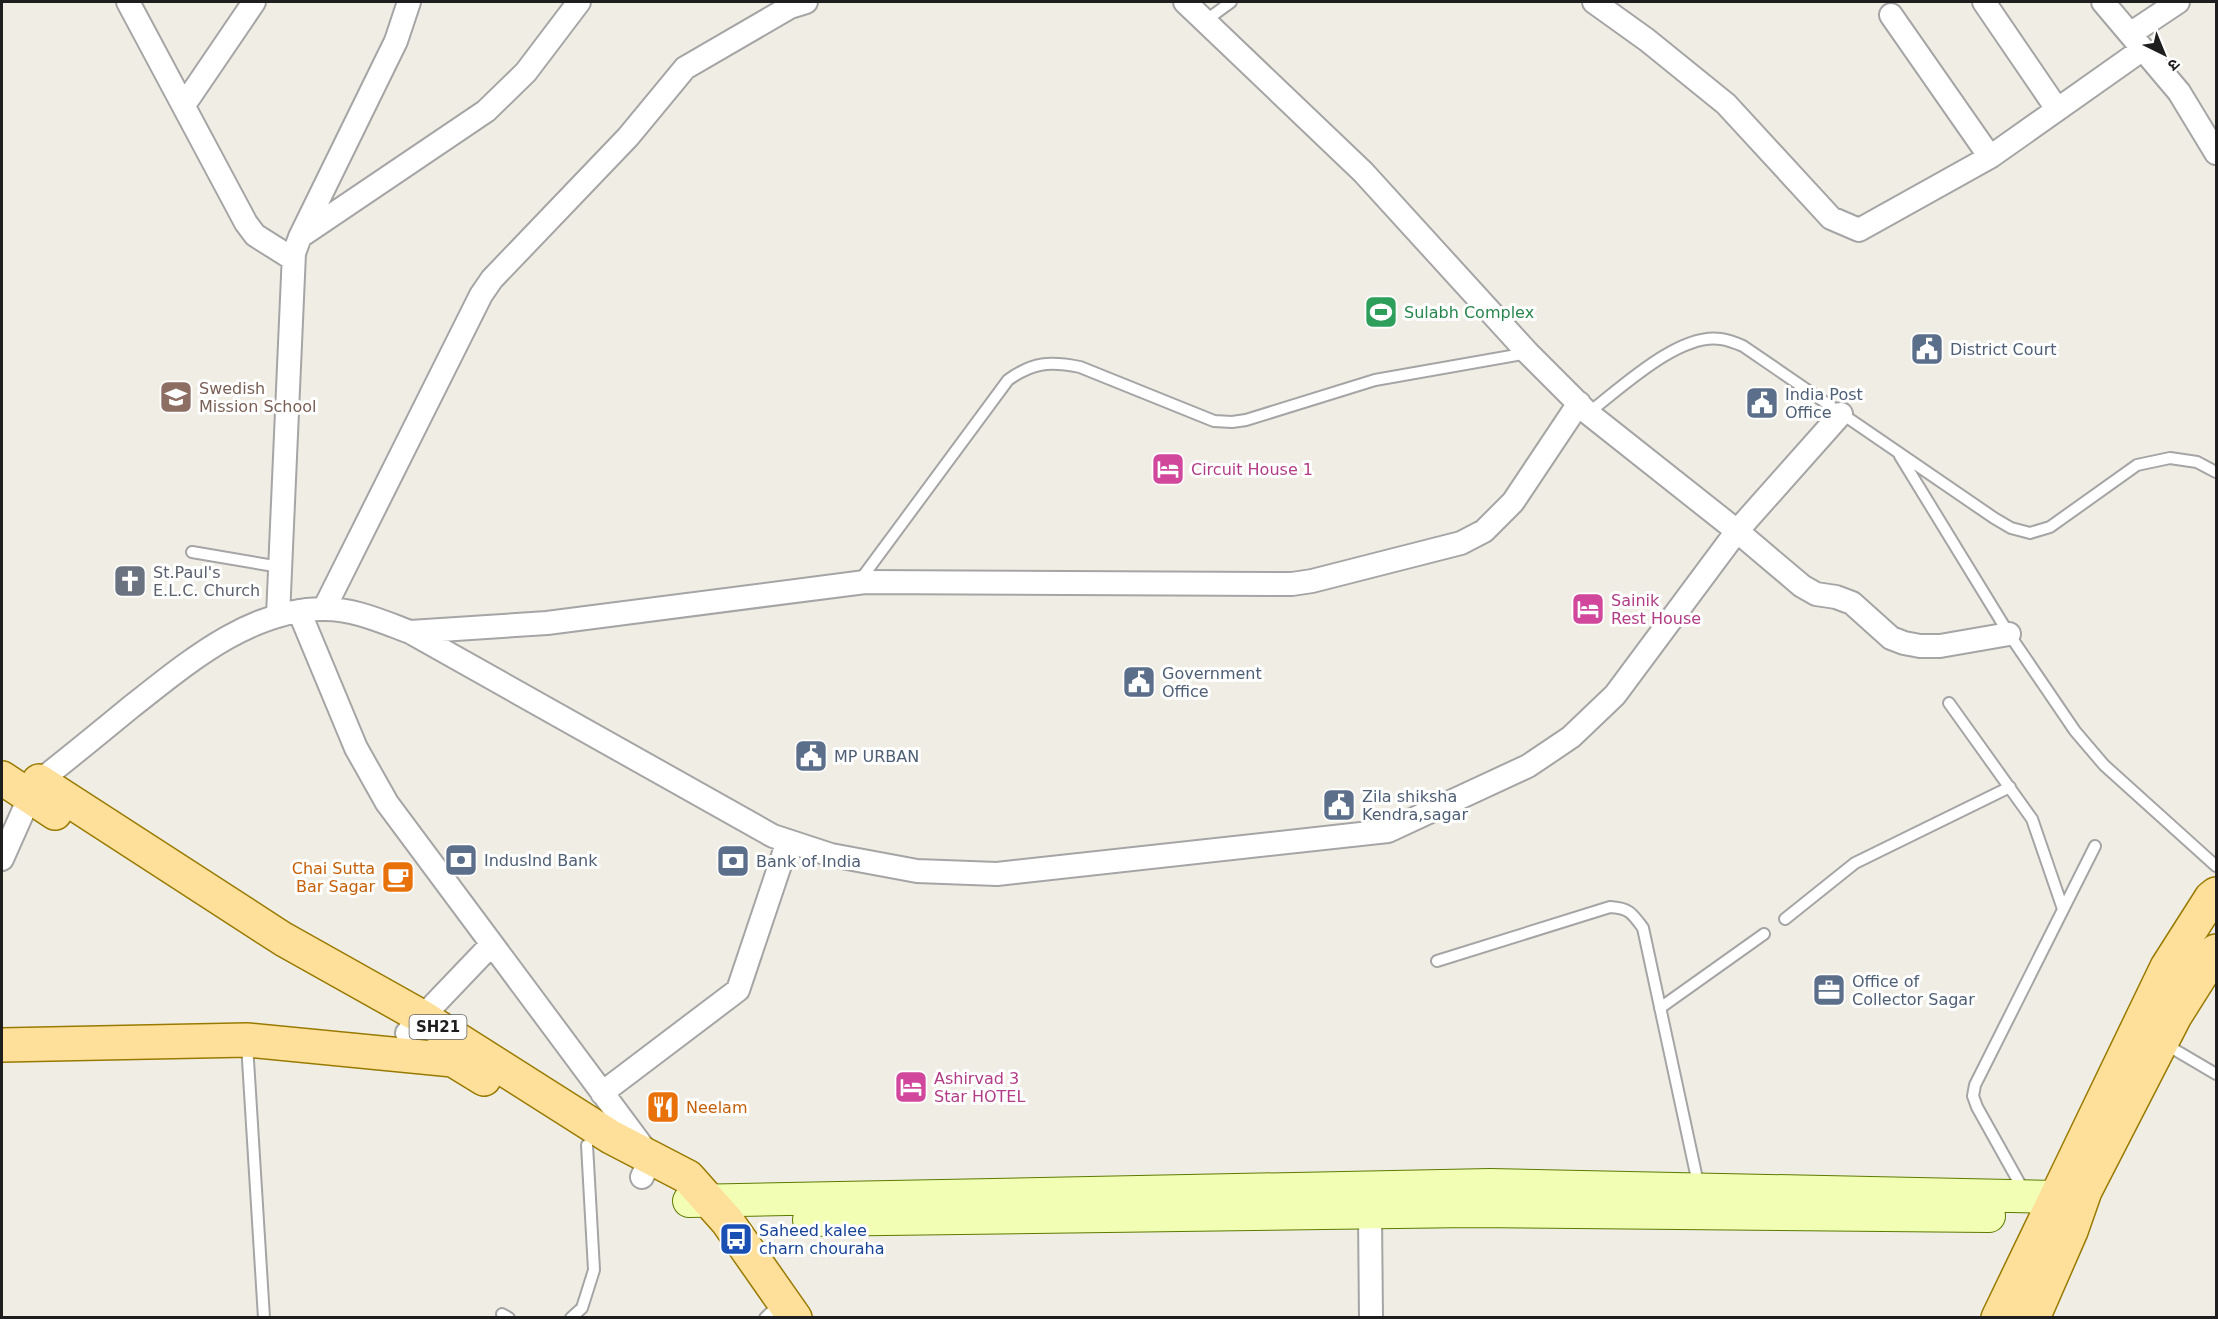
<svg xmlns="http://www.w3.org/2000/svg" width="2218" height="1319" viewBox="0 0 2218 1319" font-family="'DejaVu Sans','Noto Sans Devanagari',sans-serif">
	<rect width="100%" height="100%" fill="#f0eee4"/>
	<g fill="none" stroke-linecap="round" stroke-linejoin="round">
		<g stroke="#a5a5a5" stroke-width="14">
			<path id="lane" d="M1205,21L1231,2
				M1588,413C1620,389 1679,332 1721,339C1728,340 1736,343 1743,346L1994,518L2011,528L2030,533L2050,527L2137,465L2170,458L2197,462L2216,472
				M1900,456L2009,634L2075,731L2104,765L2216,866
				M192,552L280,567
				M858,583L1008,380C1033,362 1050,361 1080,367L1214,421L1232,422L1246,420L1375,380L1528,353
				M1949,703L2032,819L2063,909
				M1785,919L1855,863L2010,787
				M1437,961L1610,907C1629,908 1632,913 1643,928L1699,1188
				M1660,1008L1764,934
				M247,1044L264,1318
				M2165,1044L2216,1074
				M2025,1193L1977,1107L1973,1096L1975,1085L2095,846
				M502,1314L509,1318
				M571,1318L582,1308L594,1270L587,1145
				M765,1318L770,1313"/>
		</g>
		<g stroke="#a5a5a5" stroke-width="26">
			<path id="street" d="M128,2L246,223L255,235L293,259
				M1185,2L1363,172L1528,353L1588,413L1737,531L1802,586L1816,594L1836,597L1852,603L1891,638L1904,643L1920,646H1940L2009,634
				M1594,2L1647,40L1726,104L1831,218L1859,230L1990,157L2143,49
				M1984,2L2057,109
				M2103,2L2179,92L2216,153
				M1891,15L1990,157
				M2130,34L2178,2
				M184,105L254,2
				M301,236L486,111L526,72L579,2
				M324,609L481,295L492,279L628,137L685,68L790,7L806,2
				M299,611L356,748L387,803L651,1158L642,1177
				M278,616L294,253L300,237L396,41L409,2
				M410,632L547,623L865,582L1292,584L1312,581L1461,543L1484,531L1513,502L1579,403
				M28,790C63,763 97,735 131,707C186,664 248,610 322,609C352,608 383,622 410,632L773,836L831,855L917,871L997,874L1388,831L1528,766L1571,737L1615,695L1737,531L1841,414
				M2,859L30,796
				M407,1033L491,945
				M602,1093L738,990L788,841
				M1370,1214L1371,1318"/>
		</g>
		<g stroke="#5e7b00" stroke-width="34">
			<path id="secondary" d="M689,1201L1490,1185L2057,1197
				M809,1220L1470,1211L1989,1216"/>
		</g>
		<g stroke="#997a00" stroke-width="36">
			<path id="primary" d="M2,778L55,813
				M39,781L283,939L422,1017L611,1137L688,1177L727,1221L795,1318
				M2,1045L247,1040L453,1060L484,1079
				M1998,1318L2167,967L2211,898L2216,894
				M2033,1318L2071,1231L2085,1191L2175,1016L2216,951"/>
		</g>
		<use href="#lane" stroke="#fff" stroke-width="10"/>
		<use href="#street" stroke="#fff" stroke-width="22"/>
		<use href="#secondary" stroke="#f1feb3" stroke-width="32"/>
		<use href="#primary" stroke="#ffe09a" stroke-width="33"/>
	</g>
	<defs>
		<g id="stadium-square" transform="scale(1.725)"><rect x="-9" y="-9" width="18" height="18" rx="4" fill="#2e9e5b" stroke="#fff"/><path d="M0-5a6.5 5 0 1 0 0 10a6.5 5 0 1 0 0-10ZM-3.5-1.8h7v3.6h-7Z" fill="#fff"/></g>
		<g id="civic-square" transform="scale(1.725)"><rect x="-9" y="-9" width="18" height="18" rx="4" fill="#5c6f8a" stroke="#fff"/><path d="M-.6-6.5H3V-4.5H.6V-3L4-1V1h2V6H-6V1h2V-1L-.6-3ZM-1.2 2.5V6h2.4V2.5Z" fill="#fff"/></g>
		<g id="school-square" transform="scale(1.725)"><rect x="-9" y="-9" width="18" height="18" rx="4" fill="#8d6e63" stroke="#fff"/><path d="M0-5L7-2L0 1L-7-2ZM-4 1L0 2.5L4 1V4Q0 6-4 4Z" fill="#fff"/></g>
		<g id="hotel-square" transform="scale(1.725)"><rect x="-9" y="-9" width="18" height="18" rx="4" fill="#d1479c" stroke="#fff"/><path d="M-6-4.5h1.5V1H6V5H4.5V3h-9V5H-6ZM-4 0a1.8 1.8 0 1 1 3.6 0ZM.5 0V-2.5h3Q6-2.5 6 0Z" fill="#fff"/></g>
		<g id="church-square" transform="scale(1.725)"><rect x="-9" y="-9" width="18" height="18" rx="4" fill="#6b7280" stroke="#fff"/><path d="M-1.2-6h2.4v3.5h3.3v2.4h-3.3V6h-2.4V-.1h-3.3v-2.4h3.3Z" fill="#fff"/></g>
		<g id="bank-square" transform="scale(1.725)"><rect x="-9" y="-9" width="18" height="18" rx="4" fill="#5c6f8a" stroke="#fff"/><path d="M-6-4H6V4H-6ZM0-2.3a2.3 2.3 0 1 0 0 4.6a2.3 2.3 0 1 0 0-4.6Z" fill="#fff"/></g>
		<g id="cafe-square" transform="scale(1.725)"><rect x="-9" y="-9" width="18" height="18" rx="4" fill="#e8710a" stroke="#fff"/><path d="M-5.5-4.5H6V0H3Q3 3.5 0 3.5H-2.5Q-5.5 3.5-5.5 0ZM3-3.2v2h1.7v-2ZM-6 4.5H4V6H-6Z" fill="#fff"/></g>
		<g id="office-square" transform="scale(1.725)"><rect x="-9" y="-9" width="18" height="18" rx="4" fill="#5c6f8a" stroke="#fff"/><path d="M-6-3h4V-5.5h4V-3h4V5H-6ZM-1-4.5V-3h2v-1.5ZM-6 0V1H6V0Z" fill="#fff"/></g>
		<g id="restaurant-square" transform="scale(1.725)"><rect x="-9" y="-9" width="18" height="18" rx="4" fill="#e8710a" stroke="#fff"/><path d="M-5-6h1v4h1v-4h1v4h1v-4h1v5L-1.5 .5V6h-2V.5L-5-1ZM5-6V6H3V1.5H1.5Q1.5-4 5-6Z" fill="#fff"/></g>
		<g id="bus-square" transform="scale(1.725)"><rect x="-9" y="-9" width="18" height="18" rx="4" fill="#1a4fb4" stroke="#fff"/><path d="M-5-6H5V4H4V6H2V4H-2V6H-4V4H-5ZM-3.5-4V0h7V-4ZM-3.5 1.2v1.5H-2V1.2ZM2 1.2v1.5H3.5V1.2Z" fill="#fff"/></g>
	</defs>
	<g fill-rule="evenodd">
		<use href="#stadium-square" x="1381" y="312"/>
		<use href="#civic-square" x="1927" y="349"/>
		<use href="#school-square" x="176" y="397"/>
		<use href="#civic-square" x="1762" y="403"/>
		<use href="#hotel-square" x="1168" y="469"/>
		<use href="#church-square" x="130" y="581"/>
		<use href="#hotel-square" x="1588" y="609"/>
		<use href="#civic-square" x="1139" y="682"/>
		<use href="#civic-square" x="811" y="756"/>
		<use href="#civic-square" x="1339" y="805"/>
		<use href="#bank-square" x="461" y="860"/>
		<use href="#bank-square" x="733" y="861"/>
		<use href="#cafe-square" x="398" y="877"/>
		<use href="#office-square" x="1829" y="990"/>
		<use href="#hotel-square" x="911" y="1087"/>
		<use href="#restaurant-square" x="663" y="1107"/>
		<use href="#bus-square" x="736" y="1239"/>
	</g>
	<g text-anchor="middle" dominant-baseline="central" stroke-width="6" stroke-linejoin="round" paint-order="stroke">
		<rect fill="#fff" stroke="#626262" stroke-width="1.5" x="409.5" y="1015" width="57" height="24" rx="4.5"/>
		<g font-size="15" font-weight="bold" fill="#1e1e1e">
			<text x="438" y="1027">SH21</text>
		</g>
		<g font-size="16" fill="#27864d" stroke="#fff" text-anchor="start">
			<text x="1404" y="312">Sulabh Complex</text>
		</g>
		<g font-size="16" fill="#4e5e75" stroke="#fff" text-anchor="start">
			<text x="1950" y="349">District Court</text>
			<text x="1785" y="394">India Post<tspan x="1785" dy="18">Office</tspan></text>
			<text x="1162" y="673">Government<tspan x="1162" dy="18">Office</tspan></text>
			<text x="834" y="756">MP URBAN</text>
			<text x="1362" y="796">Zila shiksha<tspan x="1362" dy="18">Kendra,sagar</tspan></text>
			<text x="484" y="860">Induslnd Bank</text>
			<text x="756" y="861">Bank of India</text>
			<text x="1852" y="981">Office of<tspan x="1852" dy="18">Collector Sagar</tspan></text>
		</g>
		<g font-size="16" fill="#785e54" stroke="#fff" text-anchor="start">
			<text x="199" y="388">Swedish<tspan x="199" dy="18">Mission School</tspan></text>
		</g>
		<g font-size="16" fill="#b23c85" stroke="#fff" text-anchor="start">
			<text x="1191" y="469">Circuit House 1</text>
			<text x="1611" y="600">Sainik<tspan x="1611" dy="18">Rest House</tspan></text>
			<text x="934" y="1078">Ashirvad 3<tspan x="934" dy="18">Star HOTEL</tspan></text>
		</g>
		<g font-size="16" fill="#5b616d" stroke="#fff" text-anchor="start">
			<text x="153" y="572">St.Paul's<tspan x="153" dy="18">E.L.C. Church</tspan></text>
		</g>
		<g font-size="16" fill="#c56008" stroke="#fff" text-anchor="end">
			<text x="375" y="868">Chai Sutta<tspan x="375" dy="18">Bar Sagar</tspan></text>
			<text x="686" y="1107" text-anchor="start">Neelam</text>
		</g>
		<g font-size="16" fill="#164399" stroke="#fff" text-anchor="start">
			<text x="759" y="1230">Saheed kalee<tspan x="759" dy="18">charn chouraha</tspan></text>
		</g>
	</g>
	<rect width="2218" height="1319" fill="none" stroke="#1e1e1e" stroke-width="6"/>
	<g transform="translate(2164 54) rotate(137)" stroke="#ffffff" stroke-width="4.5" paint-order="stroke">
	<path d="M0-4.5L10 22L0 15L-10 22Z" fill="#1e1e1e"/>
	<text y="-9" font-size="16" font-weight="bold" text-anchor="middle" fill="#1e1e1e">उ</text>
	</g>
</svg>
